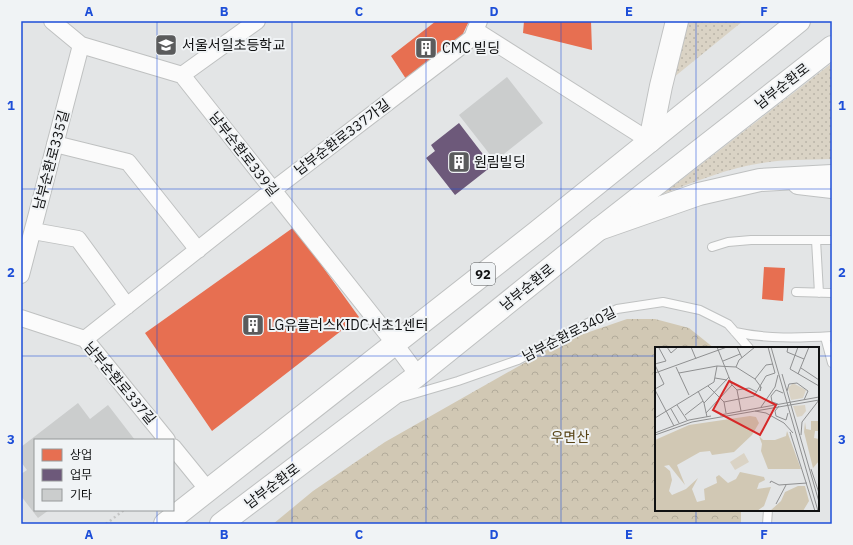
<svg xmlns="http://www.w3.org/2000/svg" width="853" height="545" viewBox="0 0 853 545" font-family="'IBM Plex Sans','Noto Sans KR',sans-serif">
	<defs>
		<pattern id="grass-dots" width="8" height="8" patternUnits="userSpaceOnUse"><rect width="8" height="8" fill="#dad3c5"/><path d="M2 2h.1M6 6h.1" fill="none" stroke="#bab4a8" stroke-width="1.8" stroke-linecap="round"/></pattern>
		<pattern id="forest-crowns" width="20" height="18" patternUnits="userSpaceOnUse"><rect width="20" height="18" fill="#d1c8b4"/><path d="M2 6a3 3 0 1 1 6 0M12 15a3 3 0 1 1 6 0" fill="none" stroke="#b2ab9a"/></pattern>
	</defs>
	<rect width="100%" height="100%" fill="#e3e5e6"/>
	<path fill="url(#grass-dots)" d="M682,21H743L668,82Z
		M832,63V159C809,160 785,159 762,163C728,168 694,182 663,194Z"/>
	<path fill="url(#forest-crowns)" d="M627,319H655L689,328L714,348H656V510H741V524H273L313,491L385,442L563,341Z"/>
	<path fill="#e76f51" d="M436,21H469L460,40L408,82L391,56Z
		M524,21H591L592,50L523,33Z
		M294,227L359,317L212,431L145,333Z
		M764,267L785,268L783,301L762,299Z"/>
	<path fill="#6d597a" d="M459,123L492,166L455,195L426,158L435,151L431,145Z"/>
	<path fill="#cbcdcd" d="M507,77L543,123L495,161L459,115Z
		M78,403L90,419L108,405L135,440H35V510H49L38,518L21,496V474L27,470L21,462V447Z"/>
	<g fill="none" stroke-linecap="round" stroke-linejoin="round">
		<g stroke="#bfc1c1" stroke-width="10">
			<path id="service" d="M816,240L819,293
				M712,247L728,242L751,240H832
				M796,292L832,293
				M735,332C766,339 800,338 832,336
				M825,337L832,363
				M400,398L458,381L518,360L575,329L617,309L663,302L700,310L728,324L749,348
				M767,524L768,510"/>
		</g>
		<g stroke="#bfc1c1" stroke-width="18">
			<path id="minor" d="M52,21L81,45L182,75L395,344L418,375
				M475,30L650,141
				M182,75L257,21
				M55,144L128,162L198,250
				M33,231L78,239L127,306
				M21,275L81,45
				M21,318L85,339L167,440
				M85,339L273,190L472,38L479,21
				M173,447L208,490"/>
		</g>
		<g stroke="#bfc1c1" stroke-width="22">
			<path id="tertiary" d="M798,184L832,188"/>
		</g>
		<g stroke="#bfc1c1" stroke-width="24">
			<path id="primary" d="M165,524L537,232L799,21
				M221,524L418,375L599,229L832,47"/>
		</g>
		<g stroke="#bfc1c1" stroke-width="24">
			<path id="trunk" d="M650,141L661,86L677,21
				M599,229L699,194L760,180L832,176"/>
		</g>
		<path stroke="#c4c5c5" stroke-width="2.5" stroke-dasharray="2 3" stroke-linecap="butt" d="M106,524L124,510"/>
		<use href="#service" stroke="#fbfbfb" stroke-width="8"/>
		<use href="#minor" stroke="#fbfbfb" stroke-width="16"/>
		<use href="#tertiary" stroke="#fbfbfb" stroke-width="20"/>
		<use href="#primary" stroke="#fbfbfb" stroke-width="22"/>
		<use href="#trunk" stroke="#fbfbfb" stroke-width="22"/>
	</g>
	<path fill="none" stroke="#1d4ed8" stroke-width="1" stroke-opacity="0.55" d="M157,21V440M292,21V524M426,21V524M561,21V524M696,21V348M21,189H832M21,356H656M818,356H832M157,510V524M696,510V524"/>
	<defs>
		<g id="school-square" transform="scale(1.15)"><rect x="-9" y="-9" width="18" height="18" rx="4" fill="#5a5b5c" stroke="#f0f3f5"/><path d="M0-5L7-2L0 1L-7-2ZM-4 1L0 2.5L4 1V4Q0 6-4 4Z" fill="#fff"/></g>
		<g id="building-square" transform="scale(1.15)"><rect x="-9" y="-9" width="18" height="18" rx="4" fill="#5a5b5c" stroke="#f0f3f5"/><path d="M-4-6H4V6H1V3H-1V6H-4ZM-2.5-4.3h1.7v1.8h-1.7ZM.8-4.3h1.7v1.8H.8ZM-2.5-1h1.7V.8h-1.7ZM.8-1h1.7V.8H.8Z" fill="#fff"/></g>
	</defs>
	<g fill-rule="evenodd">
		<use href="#school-square" x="166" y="45"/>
		<use href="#building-square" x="426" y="48"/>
		<use href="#building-square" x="459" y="162"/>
		<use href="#building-square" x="253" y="325"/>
	</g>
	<g text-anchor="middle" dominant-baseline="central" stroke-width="4" stroke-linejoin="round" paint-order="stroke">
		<rect fill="#f0f3f5" stroke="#535556" stroke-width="1" x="471" y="263" width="24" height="22" rx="3"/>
		<g font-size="13" font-weight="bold" fill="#101112">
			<text x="483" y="274">92</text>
		</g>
		<g font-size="14" fill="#101112" stroke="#f0f3f5" text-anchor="start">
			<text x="182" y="45">서울서일초등학교</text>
			<text x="442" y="48">CMC 빌딩</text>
			<text x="474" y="162">원림빌딩</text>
			<text x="268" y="325">LG유플러스KIDC서초1센터</text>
		</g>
		<g font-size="14" fill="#101112" stroke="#f0f3f5">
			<text transform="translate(782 86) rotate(-38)">남부순환로</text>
			<text transform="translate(342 137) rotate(-37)">남부순환로337가길</text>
			<text transform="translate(244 154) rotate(52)">남부순환로339길</text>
			<text transform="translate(51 160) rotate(-75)">남부순환로335길</text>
			<text transform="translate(527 287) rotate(-39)">남부순환로</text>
			<text transform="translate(569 334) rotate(-27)">남부순환로340길</text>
			<text transform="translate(120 383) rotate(50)">남부순환로337길</text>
			<text transform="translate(272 486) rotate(-37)">남부순환로</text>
		</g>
		<g font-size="14" fill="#574315" stroke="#f0f3f5">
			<text x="570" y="437">우면산</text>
		</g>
	</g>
	<g transform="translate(655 347)">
		<rect width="164" height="164" fill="#e3e5e6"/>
		<path d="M150,58L151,64L147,69L142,70L138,59Z" fill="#dad3c5"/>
		<path d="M95,69L101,70L104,76L97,88L79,105L57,108L55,104L45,105L22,118L30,138L14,118L9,119L15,124L17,133L14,144L17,148L31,142L43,131L37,142L42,155L50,153L49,142L62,136L61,130L64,128L73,136L81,132L85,125L109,130L110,133L104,136L102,142L116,140L109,159L102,164H0V93L34,78ZM156,74H164V89V84H160L159,91L164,92V114L158,121L149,85L150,75L151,82L156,83ZM132,84L146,122H113L106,104L107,97L104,89L108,93H120L131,89ZM143,139H150L154,154L148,164H115L126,154L130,145Z" fill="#d1c8b4"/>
		<path d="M138,36L151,43L148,51L136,53L133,41ZM89,106L94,115L80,123L75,115Z" fill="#dad3c5"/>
		<path fill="none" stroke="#8f9091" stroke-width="1" d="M12,0L16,6L23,0M36,0L41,12M62,0L77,38L82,43L86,64M82,0L87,11M116,0L163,164M133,0L132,5L149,12M143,0L135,22L164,39M68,14L85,7M0,17L11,14L4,1M0,18L9,37L0,42M21,20L34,48M81,20L100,32L106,40L105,44L106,40M146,21L164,33M0,26L72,0M24,26L62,19L81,20L84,13L100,0M127,27L164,155M143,27L154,0M60,31L72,33M100,32L111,18L118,17M53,39L69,55L71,66M0,43L19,79M82,43L94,41L102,45M43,44L49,56L52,70M132,44L134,37L142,36L153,44L149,53M69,55L99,49L111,29L120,26L113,0M49,56L74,30M123,57L117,55L116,49L121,43L128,46M22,58L32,73M124,59L120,64L121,69L131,73L133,66M106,60L120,40L123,28M16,62L24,76M100,64L111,66L129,76L138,86M51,66L77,38M30,68L48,54M65,68L164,50M0,71L59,35L62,19M135,85L160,164M0,86L34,73L56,69M0,88L37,75L164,53M146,88L147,75L164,53M156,122L164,146M115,136L116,134L124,138L152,136M121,157L131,138"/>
		<path fill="#d62828" fill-opacity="0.15" stroke="#d62828" stroke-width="2" d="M74,34L121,58L105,88L58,63Z"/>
		<rect width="164" height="164" fill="none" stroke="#101112" stroke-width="2"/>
	</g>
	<rect width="853" height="545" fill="none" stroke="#f0f3f5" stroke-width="44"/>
	<rect x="34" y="439" width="140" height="72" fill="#f0f3f5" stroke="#96999a"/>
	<rect x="42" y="449" width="20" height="12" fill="#e76f51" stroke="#96999a"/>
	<text x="70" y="459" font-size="12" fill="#101112">상업</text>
	<rect x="42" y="469" width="20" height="12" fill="#6d597a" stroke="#96999a"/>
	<text x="70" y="479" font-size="12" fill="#101112">업무</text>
	<rect x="42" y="489" width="20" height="12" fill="#cbcdcd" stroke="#96999a"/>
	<text x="70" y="499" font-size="12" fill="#101112">기타</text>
	<rect x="22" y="22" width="809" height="501" fill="none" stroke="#1d4ed8" stroke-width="1.5"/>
	<g font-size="13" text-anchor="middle" font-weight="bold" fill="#1d4ed8">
		<text x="89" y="16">A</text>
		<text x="224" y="16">B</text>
		<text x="359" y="16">C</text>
		<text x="494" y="16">D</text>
		<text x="629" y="16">E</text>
		<text x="764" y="16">F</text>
		<text x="11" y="110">1</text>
		<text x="842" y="110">1</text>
		<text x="11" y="277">2</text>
		<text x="842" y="277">2</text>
		<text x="11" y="444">3</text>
		<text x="842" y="444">3</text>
		<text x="89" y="539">A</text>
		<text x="224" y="539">B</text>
		<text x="359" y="539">C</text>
		<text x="494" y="539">D</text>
		<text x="629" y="539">E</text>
		<text x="764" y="539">F</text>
	</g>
</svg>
